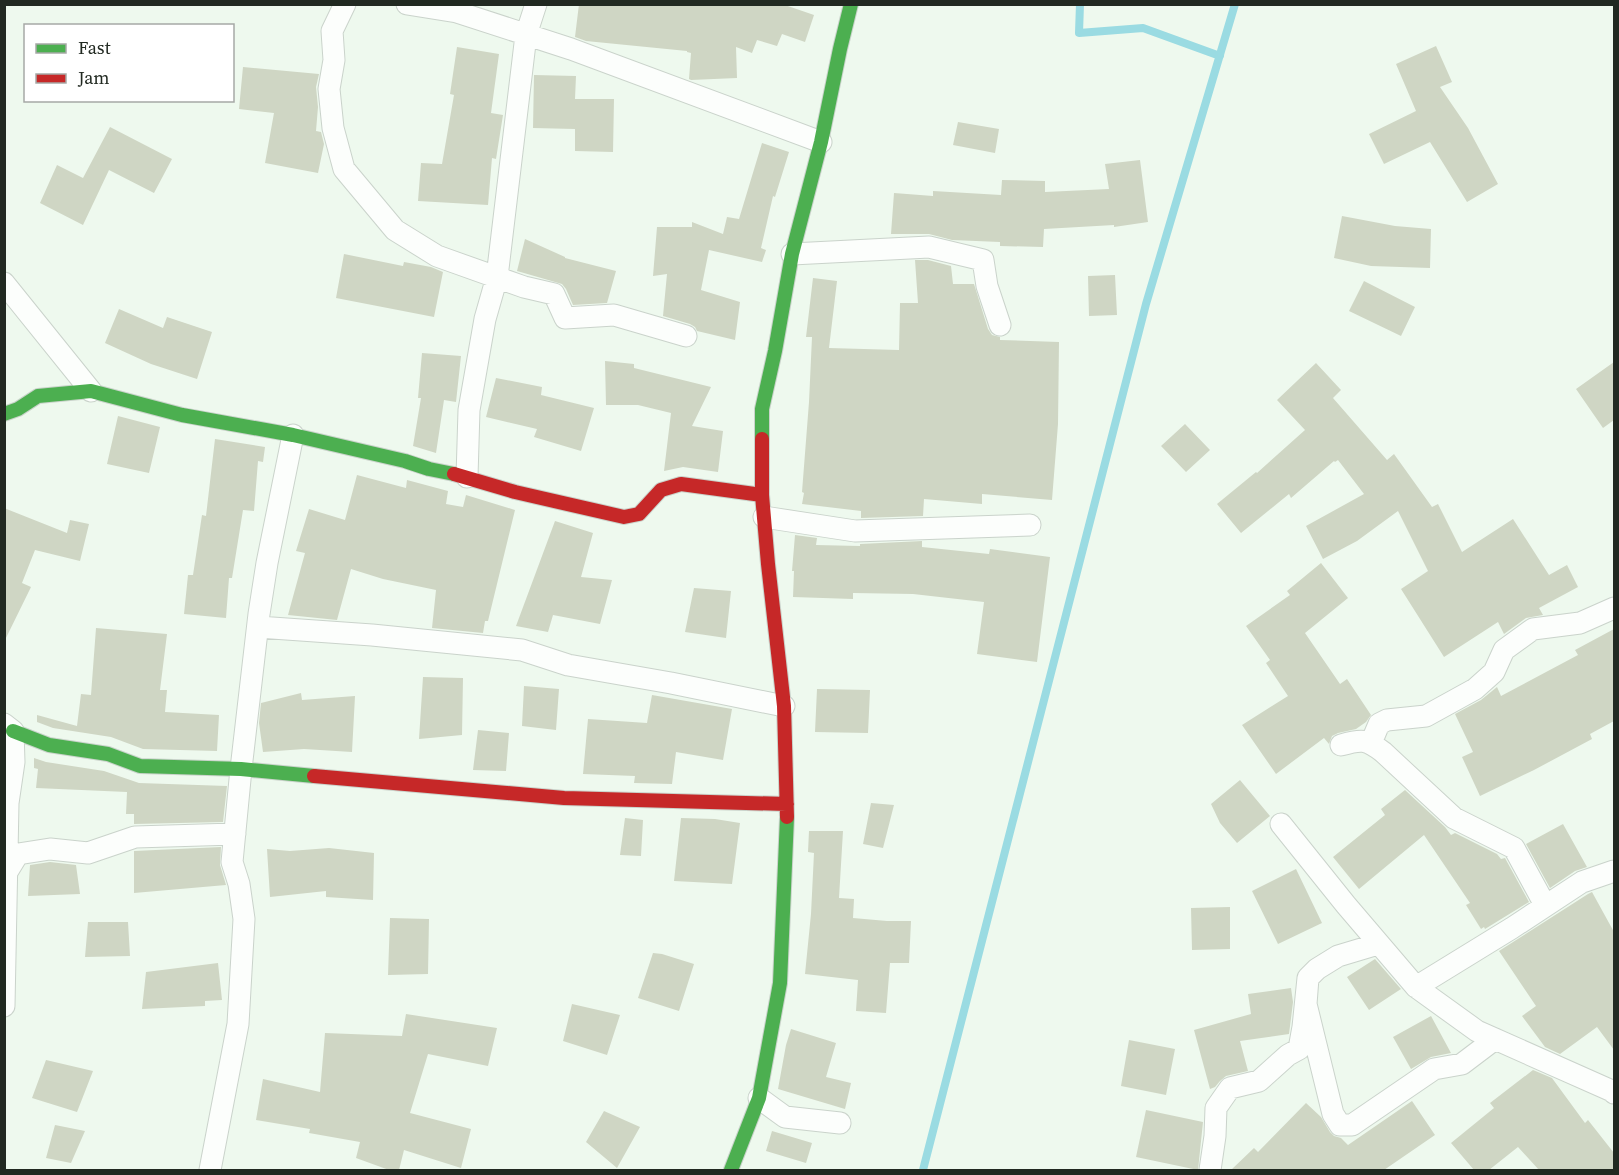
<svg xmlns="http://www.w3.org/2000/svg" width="1619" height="1175" viewBox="0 0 1619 1175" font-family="'Source Serif 4',serif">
	<rect width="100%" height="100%" fill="#eef9ee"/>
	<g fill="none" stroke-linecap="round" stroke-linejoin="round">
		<path stroke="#9adbe2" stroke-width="8" d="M1080,4L1079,33L1143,28L1220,56
			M923,1170L1146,304L1235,4"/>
	</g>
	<path fill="#cfd6c4" d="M579,4H782L814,15L805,42L782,34L777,46L757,40L752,53L736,47L737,78L691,80L689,79L691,53L687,52V51L586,41L575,37Z
		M1436,46L1452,82L1440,87L1468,128L1498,184L1467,202L1430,142L1384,164L1369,134L1416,111L1396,64Z
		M457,47L499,54L491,113L503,115L496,159L492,158L488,205L418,201L421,163L442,164L454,95L450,94Z
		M243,67L319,74L316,87L318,107L316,131L321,132L324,144L318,173L265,163L274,113L239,109Z
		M534,75L576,76L575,99H614L613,152L575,151V129L533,128Z
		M958,122L999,129L995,153L953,145Z
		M110,127L172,159L154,193L109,170L83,225L40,203L57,165L83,178Z
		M762,143L789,152L775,197L773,196L761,248L766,250L762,262L709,250L701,290L740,302L735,340L697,331L695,327L690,324L663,316L667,274L653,276L657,227H692V222L723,234L727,217L739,219Z
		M1140,160L1148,222L1114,227V225L1044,229L1043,247L1000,246V242L952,240L929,234H891L894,193L933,196V191L1001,195L1002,180L1045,181V192L1109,189L1105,164Z
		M1342,216L1395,226L1431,229L1430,268L1371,266L1334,258Z
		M525,239L565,257V258L616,271L607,303L573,305L566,289L562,284L517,271Z
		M344,254L403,266L404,262L431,267L443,272L434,317L336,298Z
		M915,260H928L951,266L953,284H974L988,329L992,335L1000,337V340L1059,342L1058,424L1052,500L982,494V504L924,499L923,516L861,518V511L802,504L804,493L802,492L809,402L812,337H806L813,278L837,281L829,348L899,350L900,303H918Z
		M1115,275L1117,315L1089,316L1088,276Z
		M1364,281L1415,307L1401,336L1349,311Z
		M119,309L163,328L167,317L212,332L197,379L151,364L105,343Z
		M422,353L461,356L456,402L444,400L436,453L413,446L421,398H418Z
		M605,361L634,364V368L711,387L692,426L723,431L718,472L683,467L664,471L671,413L638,405H606Z
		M1614,362V420L1603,428L1576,389Z
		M1316,363L1341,390L1333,398L1387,460L1394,454L1432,507L1438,504L1462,552L1513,519L1549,575L1567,565L1578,587L1539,608L1543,615L1526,618L1504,634L1498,622L1444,657L1401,589L1428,571L1398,511L1357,541L1323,559L1306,526L1364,494L1338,460L1335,462L1334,461L1291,498L1289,494L1241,533L1217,504L1256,472L1257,473L1305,430L1277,400Z
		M496,378L542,387L541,395L594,408L581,451L534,437L537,429L486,417Z
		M118,416L160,427L149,473L107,464Z
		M1185,424L1210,450L1186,472L1161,446Z
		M215,439L265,447L263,462L258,461L254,511L243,510L232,578H229L226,618L184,614L188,575H193L202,515L206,516Z
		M357,475L406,488L407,480L448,491L446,504L463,507L466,495L515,510L488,621H485L483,633L432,628L436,590L383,579L351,569L337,620L288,615L305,553L296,551L309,509L345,520Z
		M4,508L67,533L70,520L89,524L80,561L35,550L22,583L31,587L4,642Z
		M555,521L593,533L581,577L612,580L600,624L553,615L548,632L516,626Z
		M795,535L817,538L816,545L860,546V544L922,541V547L989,554L990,549L1050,557L1037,662L977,654L984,602L913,594L853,593V599L793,597L794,571H792Z
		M1321,563L1348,598L1305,633L1340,684L1347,679L1371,715L1366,722L1356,729L1338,733L1332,736L1329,744L1324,738L1276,774L1242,725L1288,696L1266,663L1270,660L1246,626L1290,595L1287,591Z
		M694,588L731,591L726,638L685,632Z
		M96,628L167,634L160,690H167L165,712L219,715L217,751L143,749L111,737L53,728L37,722V715L77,726L81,694L91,695Z
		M1614,629V721L1590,734L1592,739L1534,770L1480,796L1462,757L1473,752L1455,714L1481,700L1497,687L1501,696L1578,655L1575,650Z
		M423,677L463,678L462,735L419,739Z
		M524,686L559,689L556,730L522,726Z
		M817,689L870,690L868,733L815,732Z
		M301,693L302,700L355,696L352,752L304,749L263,752L259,723L261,703Z
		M652,695L732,709L723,760L676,752L672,784L634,783L635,776L583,774L588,719L647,723Z
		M478,730L509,733L506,771L473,770Z
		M34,758L46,762L104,771L139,783L227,786L223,822L134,824V814H126L127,792L36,788L38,769L34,768Z
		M1240,780L1270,816L1237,843L1220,823L1211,804Z
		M1405,790L1445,827L1451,835L1455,833L1497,854L1501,859L1505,858L1529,902L1485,929L1484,927L1481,929L1466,905L1470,903L1424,835L1359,889L1333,857L1385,815L1381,809Z
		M871,803L894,805L883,848L863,844Z
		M625,818L643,820L641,856L620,855Z
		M681,818L715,819L740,823L732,884L674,881Z
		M1563,824L1587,867L1575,871L1550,888L1526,844Z
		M809,831H843L839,898L854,899L853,918L887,921H911L909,963H890L886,1013L856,1011L858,980L805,974L811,914L814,853L808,852Z
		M221,847L220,865L226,885L134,893V851Z
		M329,848L374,853L373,900L326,897V891L270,897L267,849L290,851Z
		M50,862L76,865L80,894L28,896L30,865Z
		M1296,869L1322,923L1278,944L1252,891Z
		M1592,892L1614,932V1050L1597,1027L1560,1054L1545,1047L1522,1016L1536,1006L1499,951L1588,894Z
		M1230,907V949L1192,950L1191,908Z
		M390,918L429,919L428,974L388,975Z
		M88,922H128L130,956L85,957Z
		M653,953L662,954L694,964L679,1011L638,998Z
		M1375,959L1401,989L1369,1010L1347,977Z
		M218,963L222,1000L205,1001V1006L142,1009L146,972Z
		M1291,988L1293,1002L1289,1034L1240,1041L1248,1071L1226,1076L1220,1081L1215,1087L1210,1089L1194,1030L1251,1014L1248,994Z
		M572,1004L620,1015L607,1055L563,1041Z
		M406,1014L497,1028L488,1066L428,1054L410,1113L471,1129L461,1168L404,1150L399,1170H389L356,1158L360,1142L309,1133L310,1129L256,1120L263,1079L320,1092L325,1033L402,1036Z
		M1431,1016L1451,1053L1431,1057L1411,1069L1393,1037Z
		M791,1029L836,1043L826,1077L851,1083L845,1109L778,1089L786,1045Z
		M1129,1040L1175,1049L1166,1095L1121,1086Z
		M46,1060L93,1071L77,1112L32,1098Z
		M1533,1070L1552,1078L1585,1123L1588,1120L1614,1153V1170H1539L1518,1147L1489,1170H1474L1451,1143L1494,1108L1490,1103Z
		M1412,1101L1435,1135L1384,1170H1231L1254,1148L1258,1152L1306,1103L1321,1117L1330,1132L1334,1136L1341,1138L1348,1145Z
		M1146,1110L1203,1122L1198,1170L1136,1157Z
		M604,1111L640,1127L617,1168L586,1142Z
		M55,1125L85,1131L71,1163L46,1158Z
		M772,1131L812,1143L806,1163L766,1151Z"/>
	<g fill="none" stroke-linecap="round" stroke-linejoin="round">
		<g stroke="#cad3cb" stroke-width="23">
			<path id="street" d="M345,4L332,31L334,60L329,89L333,128L344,169L395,230L437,256L524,287L554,294L565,318L614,315L686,336
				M407,4L457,12L571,49L821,142
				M792,254L929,247L983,260L987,286L1000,325
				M4,283L91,391
				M467,477L469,410L485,319L497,277L526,35L536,4
				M764,517L855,531L1030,525
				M258,627L372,635L522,650L568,665L671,683L784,706
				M4,724L13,731L14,762L8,803L4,1006
				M1371,743L1379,724L1387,720L1426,716L1475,689L1494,672L1504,650L1533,629L1580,623L1614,608
				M1341,745C1362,739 1366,739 1383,752L1454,818L1514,848L1545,905
				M1281,824L1346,905L1416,987L1477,1031L1612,1091L1614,1093
				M7,872L18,854L50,849L88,853L135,837L235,834
				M1308,978L1306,1004L1333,1114L1340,1125H1352L1434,1069L1462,1064L1495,1039
				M1416,987L1512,928L1582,882L1614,871
				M759,1098L785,1117L840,1123
				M210,1170L238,1024L244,919L239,884L232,862L241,769L259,614L267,563L293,435
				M1210,1170L1215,1136L1216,1108L1230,1088L1259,1081L1288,1055L1299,1049L1303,1027L1308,978L1317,969L1338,956L1378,944"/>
		</g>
		<g stroke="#cad3cb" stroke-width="16">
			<path id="fast" d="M4,414L18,409L38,396L91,391L182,415L293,435L405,461L429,469L454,474
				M762,439V409L775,351L792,254L821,142L840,49L851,4
				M13,731L49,745L108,754L140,766L241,769L314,776
				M731,1170L759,1098L780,983L787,817"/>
		</g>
		<g stroke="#cad3cb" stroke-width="16">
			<path id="jam" d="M762,439V495L768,564L784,706L787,817
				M454,474L515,492L624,517L639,514L661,490L681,484L762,495
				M314,776L564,798L787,804"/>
		</g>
		<use href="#street" stroke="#fcfefc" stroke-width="21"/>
		<use href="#fast" stroke="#4caf50" stroke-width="14"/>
		<use href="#jam" stroke="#c62828" stroke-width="14"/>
	</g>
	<rect width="1619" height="1175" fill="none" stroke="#212921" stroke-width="12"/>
	<rect x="24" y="24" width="210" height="78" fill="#ffffff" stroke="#a6a9a6" stroke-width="1.5"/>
	<rect x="36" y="44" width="30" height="9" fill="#4caf50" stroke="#a6a9a6" stroke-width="1.5"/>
	<text x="78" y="54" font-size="18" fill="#212921">Fast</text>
	<rect x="36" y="74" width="30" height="9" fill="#c62828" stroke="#a6a9a6" stroke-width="1.5"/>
	<text x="78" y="84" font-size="18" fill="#212921">Jam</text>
</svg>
